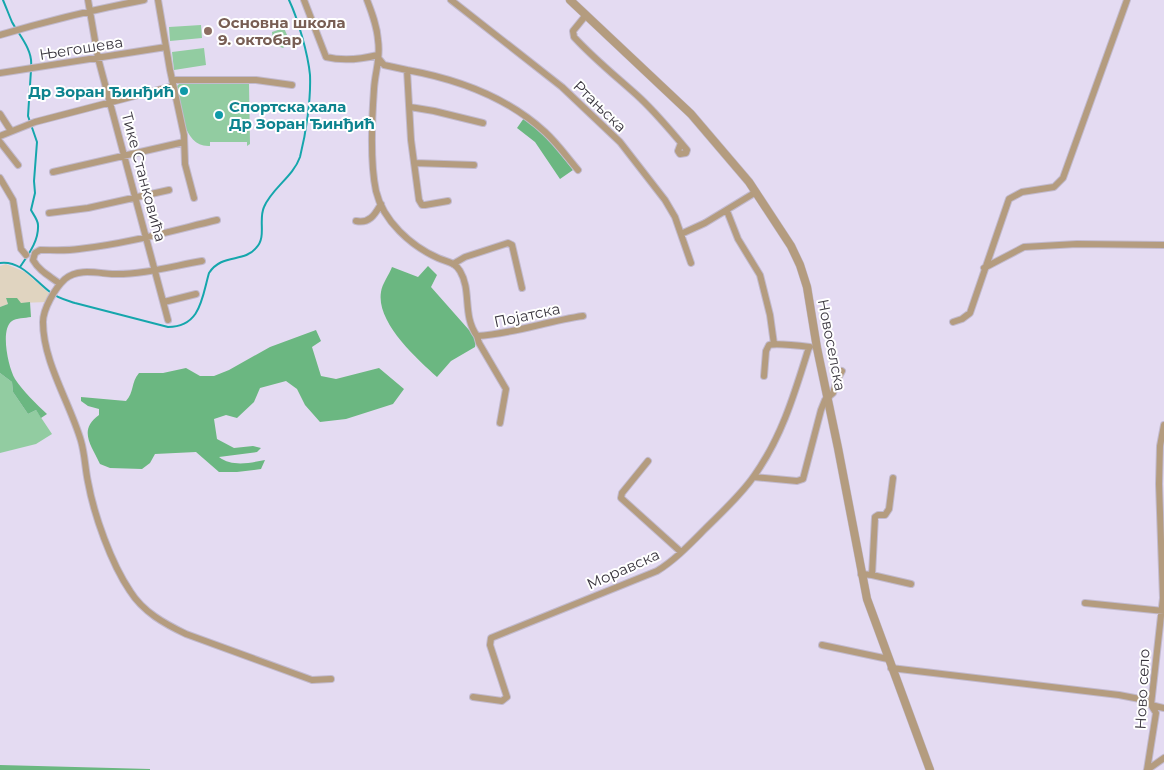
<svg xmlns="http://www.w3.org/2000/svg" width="1164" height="770" viewBox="0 0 1164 770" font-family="Montserrat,sans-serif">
	<rect width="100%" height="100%" fill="#e4dbf2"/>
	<path fill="#e0d4c0" d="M6,264L25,272L50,294L47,302L21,303L6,298L8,304L0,307V266Z"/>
	<path fill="#92cca1" d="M201,25L202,38L170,41L169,27Z
		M284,28L290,42L283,48L273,44L272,32Z
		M204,48L206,65L174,70L172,52Z
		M181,82L249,84L250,144L247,146V142H210V146C183,148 180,106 176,87Z
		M0,373L12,382L13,392L28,414L36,410L52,434L36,444L0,453Z"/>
	<path fill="#6bb781" d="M524,118L544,134L573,170L560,179L535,142L517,128Z
		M428,266L437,275L431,287L469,330L476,340L475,347L451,361L437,377C416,358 376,322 381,292C382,284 389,275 392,267L418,277Z
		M6,298H17L21,303L30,302L31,317C25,318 16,318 12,321C0,329 8,367 15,379C22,390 37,405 47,414L41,418L36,410L28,414L13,392L12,382L0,373V307L8,304Z
		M316,330L321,341L312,347L321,376L336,379L379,368L404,389L393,404L346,419L320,422L305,405L297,389L286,381L260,388L254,402L237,418L226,415L214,419L217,439L234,448L253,446L261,448L257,452L219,457C232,467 250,463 265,460L261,469L237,472H219L196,452L155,454L150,463L142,469L110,468L100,464C91,445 78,430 99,415V409L88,406L81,401V397L126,401C134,393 131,382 139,373H163L186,368L200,376H214L229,370L270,347Z
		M0,765L150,769V770H0Z"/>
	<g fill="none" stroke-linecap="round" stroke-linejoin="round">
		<path stroke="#15a6ac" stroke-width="2" d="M3,0C6,7 9,15 12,22C19,35 33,50 31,66
			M0,263C21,260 35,281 50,292C57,298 66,300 75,303L168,327C201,327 202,297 209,273C222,253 244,263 256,248C267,237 258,220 264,207C272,188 293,177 300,157C306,133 311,100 310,75C308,54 298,19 289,0
			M20,267C28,255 39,241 38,225C38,220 33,214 31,210L35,193L34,181L37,142L28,116L31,70"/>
		<g stroke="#c2bace" stroke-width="8">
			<path id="minor" d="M88,0L98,58L168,320
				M158,0L170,70L184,135L185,164L194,198
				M304,0L326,57C342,61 362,59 378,55
				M367,0C372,13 377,26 378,40C381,59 375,71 374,89C372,117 370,163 376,191C383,221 411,246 438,258C447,262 455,262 460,271C472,291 462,315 477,336C513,334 547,321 583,316
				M451,0L562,87L620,142L665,200L675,217L691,263
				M586,15L573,31L574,37C594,59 618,78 640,98C657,114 672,132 687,150L686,153L680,154L678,151L681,143
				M0,35C47,21 96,9 144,0
				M380,60L384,65L407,70L411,140L419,200L422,205H425L448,201
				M407,70C457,79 507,97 545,132C557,143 567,157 578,170
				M0,73L166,47
				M172,80H256L292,85
				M410,107L434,111L483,123
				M0,114L11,131
				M0,136L35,122L173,86
				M0,142L18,165
				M414,163L474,165
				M53,172L184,142
				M0,178L13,200L21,249L26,255
				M727,211L738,239L760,275L770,315L774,344
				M49,213L88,208L169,190
				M356,221C370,224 375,214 381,204
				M681,234L705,223L756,192
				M202,261C173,266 142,275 112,274C97,273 78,268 65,279C55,288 43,309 43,322C43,362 70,403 81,441C85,455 85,468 88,482C94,515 111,563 130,591C143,612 165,624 186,634L312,680L331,679
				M453,264L465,257L505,244L508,243L512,245L522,288
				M984,268L1024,247L1077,244L1164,245
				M60,284C50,276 40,272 33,260L35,253L40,250C53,250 66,251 79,249C126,244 171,231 217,220
				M164,302L196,294
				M953,322L962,319L970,313L1009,199L1022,192L1054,187L1063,178L1127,0
				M477,336L479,343L506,389L500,423
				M764,376L766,351L769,345C775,343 802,346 810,347
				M648,461L622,493L621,498L681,552
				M754,477L797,481L803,479L821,410L825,400L833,393L837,380L842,371
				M861,574L872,575L911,584
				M872,575L875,517L878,515H885L889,509L893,478
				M1085,603L1164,611
				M822,645L888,659
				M891,668L1119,695L1145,700L1151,705L1164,708
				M473,697L502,701L507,697L490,645L491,638L657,571C675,560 690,544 705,529C722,512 741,495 754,476C782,437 795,392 809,347
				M1147,770L1156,713L1151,705L1163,598L1159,484L1160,446L1164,425
				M1147,770L1164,758"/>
		</g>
		<g stroke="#c2bace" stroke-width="9">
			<path id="tertiary" d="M570,0L691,114L749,182L791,246L800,265L807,287L817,348L838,448L867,599L930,770"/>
		</g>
		<use href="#minor" stroke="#b49c7f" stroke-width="6"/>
		<use href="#tertiary" stroke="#b49c7f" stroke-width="8"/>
	</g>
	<circle fill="#8d6e63" stroke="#fff" stroke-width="2" cx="208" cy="31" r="5"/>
	<g fill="#0f9aa8" stroke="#fff" stroke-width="2">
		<circle cx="184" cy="91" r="5"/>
		<circle cx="219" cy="115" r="5"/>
	</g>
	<g text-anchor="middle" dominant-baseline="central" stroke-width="4" stroke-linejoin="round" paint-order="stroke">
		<g font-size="15" font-weight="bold" fill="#785e54" stroke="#fff" text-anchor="start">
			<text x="218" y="22">Основна школа<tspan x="218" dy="17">9. октобар</tspan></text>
		</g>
		<g font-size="15" fill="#3a363f" stroke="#fff">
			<text transform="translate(81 48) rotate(-9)">Његошева</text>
			<text transform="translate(600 106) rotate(44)">Ртањска</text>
			<text transform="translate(144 177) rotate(75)">Тике Станковића</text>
			<text transform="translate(527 315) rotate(-12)">Појатска</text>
			<text transform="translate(832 345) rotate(79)">Новоселска</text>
			<text transform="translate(623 569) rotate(-24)">Моравска</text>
			<text transform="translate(1142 689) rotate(-87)">Ново село</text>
		</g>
		<g font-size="15" font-weight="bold" fill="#0d838f" stroke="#fff" text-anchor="end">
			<text x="174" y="91">Др Зоран Ђинђић</text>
			<text x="229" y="106" text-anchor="start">Спортска хала<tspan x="229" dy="17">Др Зоран Ђинђић</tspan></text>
		</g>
	</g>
</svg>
